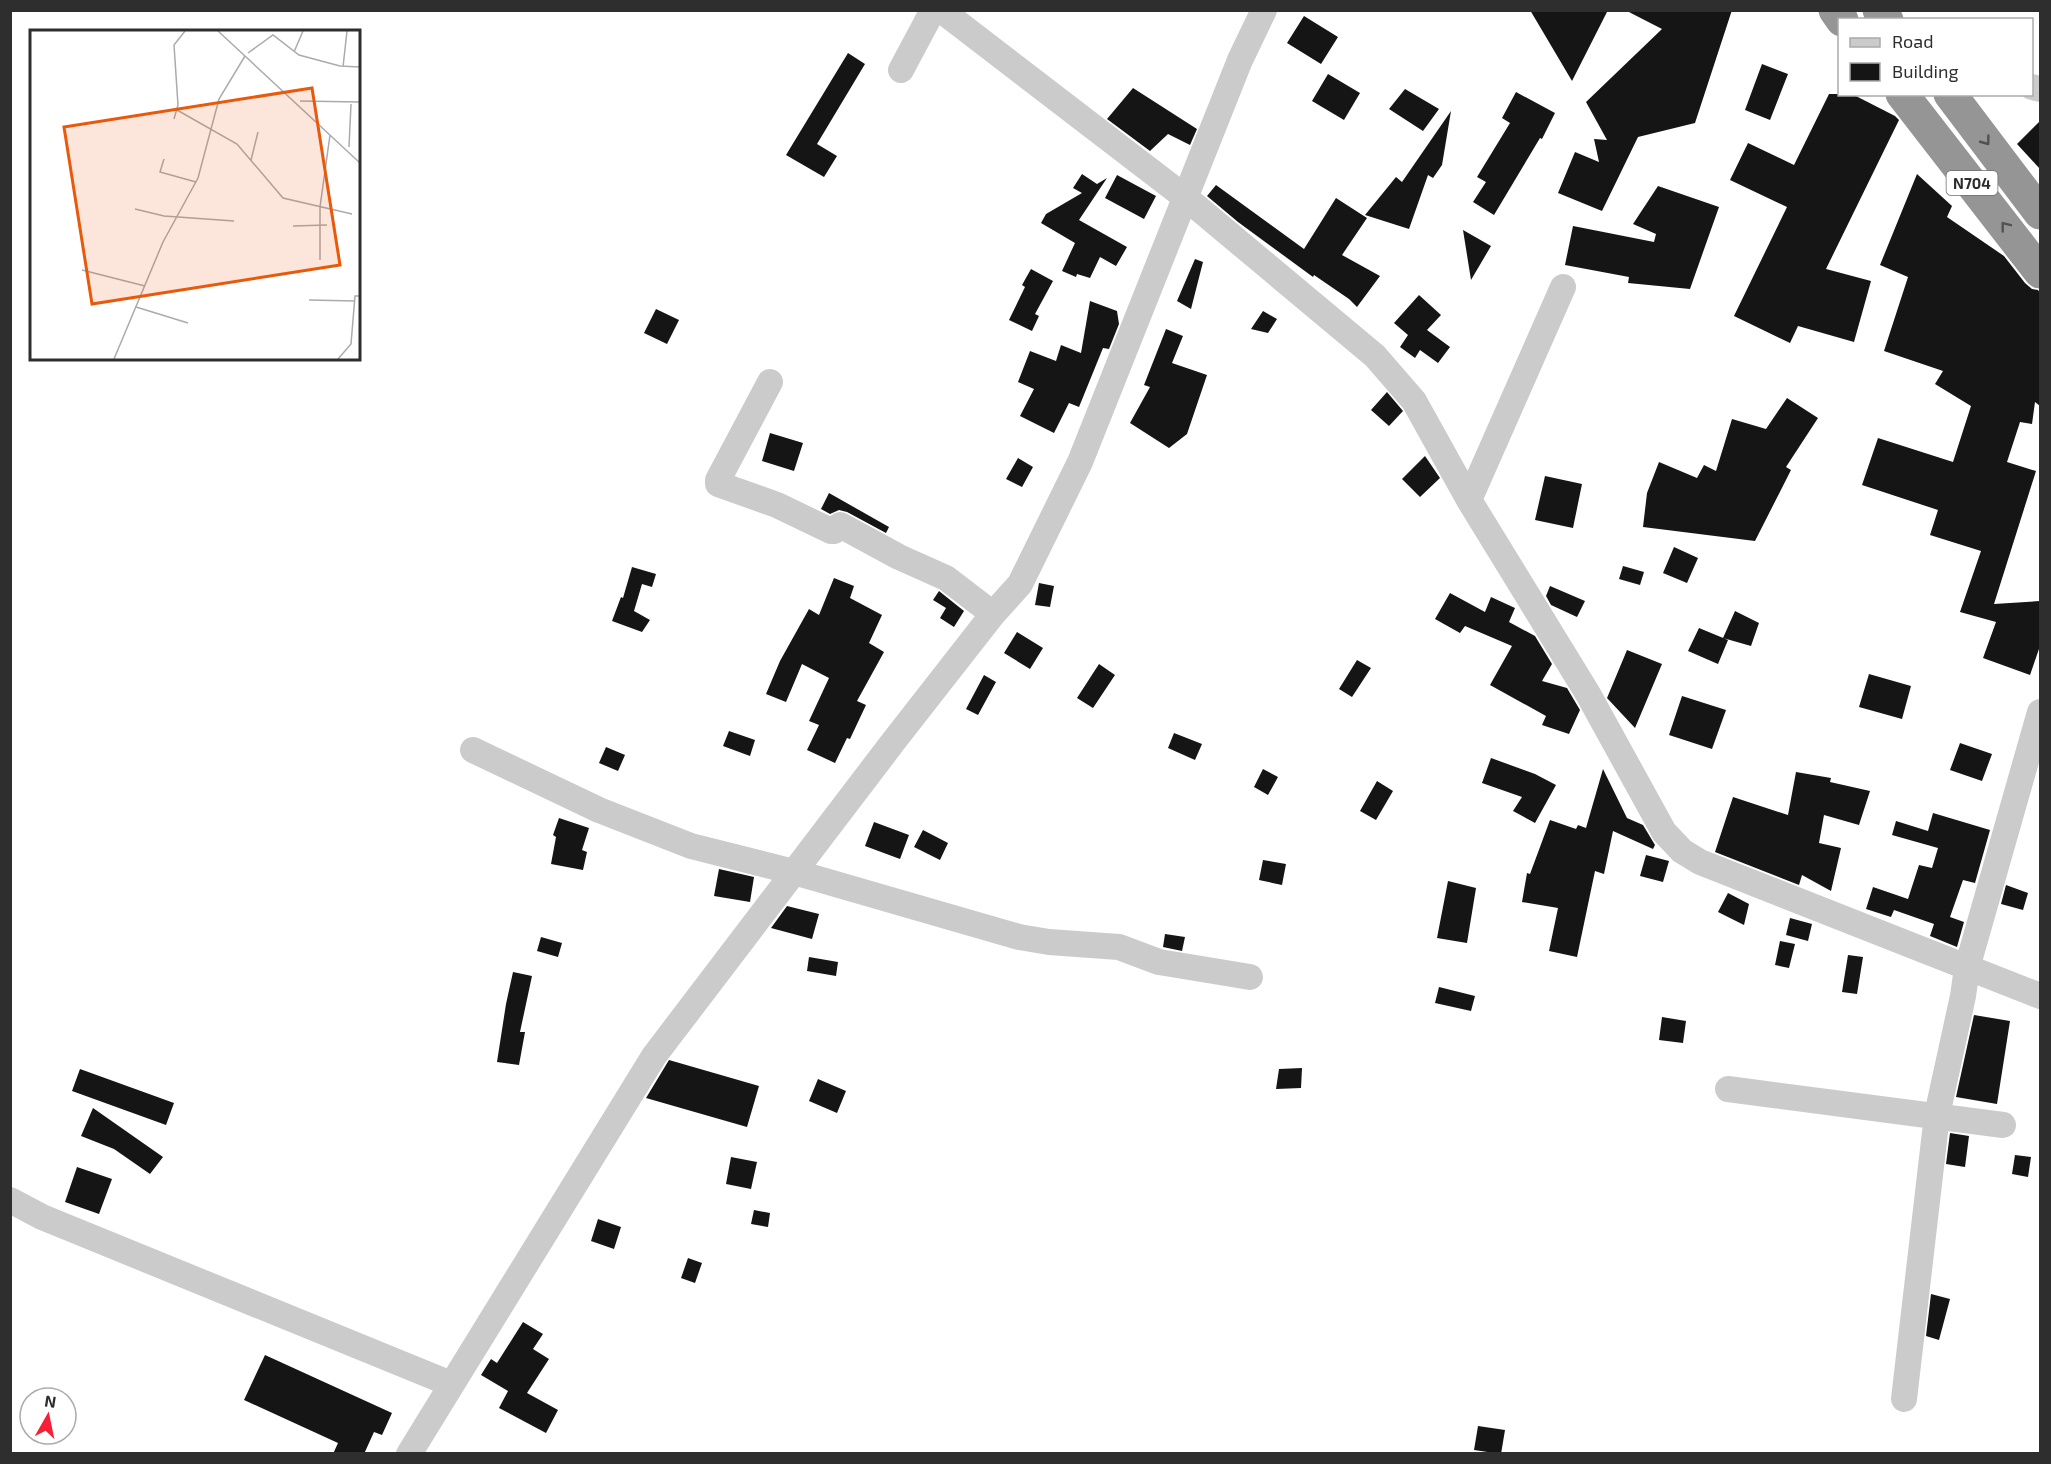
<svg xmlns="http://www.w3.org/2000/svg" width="2051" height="1464" viewBox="0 0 2051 1464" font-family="'Exo 2',sans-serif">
	<rect width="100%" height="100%" fill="#fff"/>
	<path fill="#151515" d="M1530,10H1608L1572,81Z
		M1625,10H1732L1695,123L1638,137L1602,211L1558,193L1575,152L1599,162L1594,139L1607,140L1586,102L1662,29Z
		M1304,16L1338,37L1321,64L1287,43Z
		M848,53L865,64L817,144L837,156L824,177L786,155Z
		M1762,64L1788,74L1770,120L1745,110Z
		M1328,74L1360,93L1344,120L1312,101Z
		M1133,88L1197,129L1190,145L1168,134L1150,151L1107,119Z
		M1405,89L1439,109L1423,131L1389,109Z
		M1516,92L1555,113L1542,139L1540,138L1494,215L1473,202L1486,182L1477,177L1510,123L1502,118Z
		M1829,94H1852L1895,116L1899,120L1826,269L1871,281L1854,342L1798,326L1790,343L1734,316L1787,207L1730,180L1748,143L1794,165Z
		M1451,111L1442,165L1433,178L1428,175L1409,229L1365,215L1396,177L1402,182Z
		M2040,121V169L2017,144Z
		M1082,174L1097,184L1107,178L1079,220L1127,247L1116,266L1100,257L1090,278L1077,274L1076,277L1062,271L1075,243L1041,223L1046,214L1082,193L1073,188Z
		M1917,174L1952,206L1947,217L2004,256L2025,283L2032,289L2038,290L2040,293V406L2035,402L2032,424L2020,422L2007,462L2036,471L1994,604L2040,601V646L2030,675L1983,658L1996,622L1960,612L1981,551L1930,535L1938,510L1862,485L1878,438L1953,462L1971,406L1935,384L1943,371L1884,351L1908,277L1880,265Z
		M1117,175L1156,196L1144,219L1105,198Z
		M1216,185L1304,249L1336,198L1367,218L1342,255L1380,276L1357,307L1349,299L1314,275L1313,277L1238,222L1207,196Z
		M1658,186L1719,207L1690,289L1628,283L1629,277L1565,265L1573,226L1654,242L1656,234L1633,224Z
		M1463,230L1491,246L1471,280Z
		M1195,259L1203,262L1191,309L1177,301Z
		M1031,269L1053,281L1035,314L1039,316L1032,331L1009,320L1025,287L1022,285Z
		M1419,295L1441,315L1427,330L1450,347L1438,363L1420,350L1415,358L1400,347L1408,335L1394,323Z
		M1090,301L1117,311L1119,324L1109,349L1103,348L1079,407L1069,403L1054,433L1020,416L1034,389L1018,382L1030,351L1056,361L1061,345L1081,353Z
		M656,309L679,320L667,344L644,333Z
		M1263,311L1277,319L1268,333L1251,329Z
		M1166,329L1183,336L1172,363L1207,375L1187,434L1169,448L1130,423L1150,387L1144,385Z
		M1387,392L1403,411L1389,426L1371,410Z
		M1787,398L1818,418L1786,467L1791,470L1755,541L1643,527L1647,493L1659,462L1697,478L1704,465L1716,471L1732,419L1766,429Z
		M770,433L803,443L794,471L762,461Z
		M1425,456L1440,478L1420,497L1402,479Z
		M1018,458L1033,467L1022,487L1006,479Z
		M1545,476L1582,484L1573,528L1535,520Z
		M829,493L889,527L886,533L847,512L839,510L830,514L821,509Z
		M1674,547L1698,558L1687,583L1663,573Z
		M1623,566L1644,572L1640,585L1619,579Z
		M632,567L656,574L652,587L642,584L634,611L650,620L642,632L612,621L621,597L623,598Z
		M834,578L854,586L850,598L882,615L869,643L884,652L857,701L866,705L850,739L847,738L835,763L807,750L819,725L809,721L829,678L802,664L786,702L766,694L780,661L809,609L819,615Z
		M1039,583L1054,586L1050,607L1035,605Z
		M1550,586L1585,601L1577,617L1551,605L1546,596Z
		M939,591L964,611L954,627L940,618L946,608L933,600Z
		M1450,593L1485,612L1491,597L1515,608L1509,622L1535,636L1552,664L1542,681L1567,688L1580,710L1569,734L1542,725L1546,716L1490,685L1512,646L1465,626L1460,633L1435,619Z
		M1735,611L1759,623L1751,646L1723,638Z
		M1699,628L1728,640L1718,664L1688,651Z
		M1017,632L1043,648L1030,669L1004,653Z
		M1627,650L1662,664L1635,728L1607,698Z
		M1357,660L1371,668L1352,697L1339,689Z
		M1099,664L1115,675L1093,708L1077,698Z
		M1869,674L1911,686L1902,719L1859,707Z
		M984,675L996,682L978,715L966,709Z
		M1682,696L1726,710L1712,749L1669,735Z
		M729,731L755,740L750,756L723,746Z
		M1174,733L1202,744L1195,760L1168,748Z
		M1960,743L1992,754L1982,781L1950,770Z
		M606,747L625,755L618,771L599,763Z
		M1491,758L1535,774L1556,785L1535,823L1513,811L1522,797L1482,783Z
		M1263,769L1278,777L1268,795L1254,787Z
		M1603,769L1627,818L1643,825L1655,845L1653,849L1613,831L1604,874L1595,871L1577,957L1549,951L1558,908L1522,902L1527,873L1530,874L1550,820L1576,829L1578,825L1586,828Z
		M1796,772L1831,778L1830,782L1870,791L1859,825L1824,815L1819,843L1841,848L1831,891L1802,875L1799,885L1715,852L1733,797L1788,815Z
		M1377,781L1393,791L1376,820L1360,811Z
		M1933,813L1990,830L1975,883L1963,880L1950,917L1964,922L1957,947L1930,936L1934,924L1894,910L1891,917L1866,909L1873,887L1908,899L1919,865L1932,868L1938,848L1892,835L1896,821L1928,831Z
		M559,818L589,828L582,850L587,852L583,870L551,864L556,837L553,835Z
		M874,822L909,835L900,859L865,846Z
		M923,830L948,843L940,860L914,847Z
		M1646,855L1669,861L1663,882L1640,876Z
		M1263,860L1286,864L1282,885L1259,880Z
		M719,869L754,877L750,902L714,896Z
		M1448,881L1476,888L1467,943L1437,938Z
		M2006,885L2028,893L2023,910L2001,904Z
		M1728,893L1749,904L1744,925L1718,912Z
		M787,906L819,914L812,939L771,928Z
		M1790,918L1812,924L1808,941L1786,935Z
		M1165,934L1185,937L1182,951L1163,947Z
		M541,937L562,943L558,957L537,951Z
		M1780,941L1795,944L1789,968L1775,965Z
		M1848,955L1863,957L1857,994L1842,992Z
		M809,957L838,962L836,976L807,971Z
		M513,972L532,976L520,1032H525L519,1065L497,1062L506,1004Z
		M1439,987L1475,996L1471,1011L1435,1003Z
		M1974,1015L2010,1021L1997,1104L1956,1097Z
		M1662,1017L1686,1021L1683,1043L1659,1040Z
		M669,1060L759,1086L747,1127L646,1098Z
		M1302,1068L1301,1088L1276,1089L1279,1069Z
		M80,1069L174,1103L166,1125L72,1091Z
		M818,1079L846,1091L837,1113L809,1101Z
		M93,1108L163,1157L150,1174L114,1149L81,1136Z
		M1950,1133L1969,1136L1965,1167L1946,1164Z
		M2015,1155L2031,1157L2028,1177L2012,1174Z
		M731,1157L757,1162L751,1189L726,1184Z
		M77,1167L112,1179L99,1214L65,1202Z
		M754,1210L770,1213L768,1227L751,1224Z
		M598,1219L621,1227L614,1249L591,1241Z
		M688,1258L702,1263L695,1283L681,1278Z
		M1931,1294L1950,1299L1939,1340L1926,1336Z
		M523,1322L543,1334L533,1349L549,1359L527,1393L558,1410L546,1433L499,1408L508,1391L481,1375L491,1359L497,1363Z
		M265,1355L392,1413L382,1435L374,1432L364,1454H333L338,1443L244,1400Z
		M1478,1426L1505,1430L1501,1454L1474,1450Z"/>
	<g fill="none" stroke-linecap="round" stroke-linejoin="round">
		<path stroke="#cbcbcb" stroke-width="26" d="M941,10L1186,198L1375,356L1414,401L1469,500L1588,694L1664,832L1682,851L1700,862L2040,996
			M901,70L933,10
			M2032,87L2040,89
			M770,382L718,480V484L777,505L831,531H834L840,525L899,557L946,578L993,614
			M1469,500L1563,287
			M473,750L599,810L691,846L794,872L1019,937L1049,942L1119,947L1159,962L1250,977
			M1728,1089L2003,1125
			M10,1200L42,1217L91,1237L451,1384
			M1904,1399L1937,1115L1963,996L1967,968L2040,712
			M409,1454L654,1056L893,742L993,614L1020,584L1080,462L1240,60L1264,10"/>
		<path stroke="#959595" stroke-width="33" d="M1835,10L1842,20
			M1879,10L1887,20
			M1902,94L2040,272
			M1950,94L2040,213"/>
	</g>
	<defs><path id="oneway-chevron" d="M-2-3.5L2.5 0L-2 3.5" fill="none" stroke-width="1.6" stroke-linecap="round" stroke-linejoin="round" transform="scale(1.5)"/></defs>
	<g stroke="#525252">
		<use href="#oneway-chevron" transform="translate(1986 141) rotate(53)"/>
		<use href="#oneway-chevron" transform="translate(2005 226) rotate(-128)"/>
	</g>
	<g text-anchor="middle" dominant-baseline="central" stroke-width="6" stroke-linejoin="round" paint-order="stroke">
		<rect fill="#fff" stroke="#6d6d6d" stroke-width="1.5" x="1946.5" y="171" width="51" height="24" rx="4.5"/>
		<g font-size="15" font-weight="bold" fill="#2e2e2e">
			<text x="1972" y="183">N704</text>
		</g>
	</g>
	<g transform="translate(30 30)">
		<rect width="330" height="330" fill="#fff"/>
		<path fill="none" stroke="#ababab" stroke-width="1.5" d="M188,1L330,133M264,22L273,1M218,23L243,5L269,25L310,36L330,37M313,37L317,1M270,71L330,72M147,80L207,114L253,168L322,184M144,89L148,75L144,15L155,1M319,117L321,74M134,129L130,142L166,152M221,130L228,102M105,179L134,186L204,191M263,196L297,195M290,230V177L300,105M52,240L115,256M279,270L325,271M106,277L158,293M84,329L133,212L168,148L189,69L215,26M308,329L321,314L325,266H330"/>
		<path fill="#e8590c" fill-opacity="0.15" stroke="#e8590c" stroke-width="3" d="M282,58L310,235L62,274L34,97Z"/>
		<rect width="330" height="330" fill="none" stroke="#2e2e2e" stroke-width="3"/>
	</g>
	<rect width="2051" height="1464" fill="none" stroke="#2e2e2e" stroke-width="24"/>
	<rect x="1838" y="18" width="195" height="78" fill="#ffffff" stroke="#ababab" stroke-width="1.5"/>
	<rect x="1850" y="38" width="30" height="9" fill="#cbcbcb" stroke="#ababab" stroke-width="1.5"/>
	<text x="1892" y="48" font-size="18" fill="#2e2e2e">Road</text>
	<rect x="1850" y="63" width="30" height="18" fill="#151515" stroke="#ababab" stroke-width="1.5"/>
	<text x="1892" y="78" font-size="18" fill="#2e2e2e">Building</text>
	<g transform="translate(48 1416) rotate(9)"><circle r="28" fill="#ffffff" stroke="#ababab" stroke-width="1.5"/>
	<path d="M0-4.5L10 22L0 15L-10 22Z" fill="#f52037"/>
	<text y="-9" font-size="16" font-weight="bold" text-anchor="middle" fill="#2e2e2e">N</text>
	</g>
</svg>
